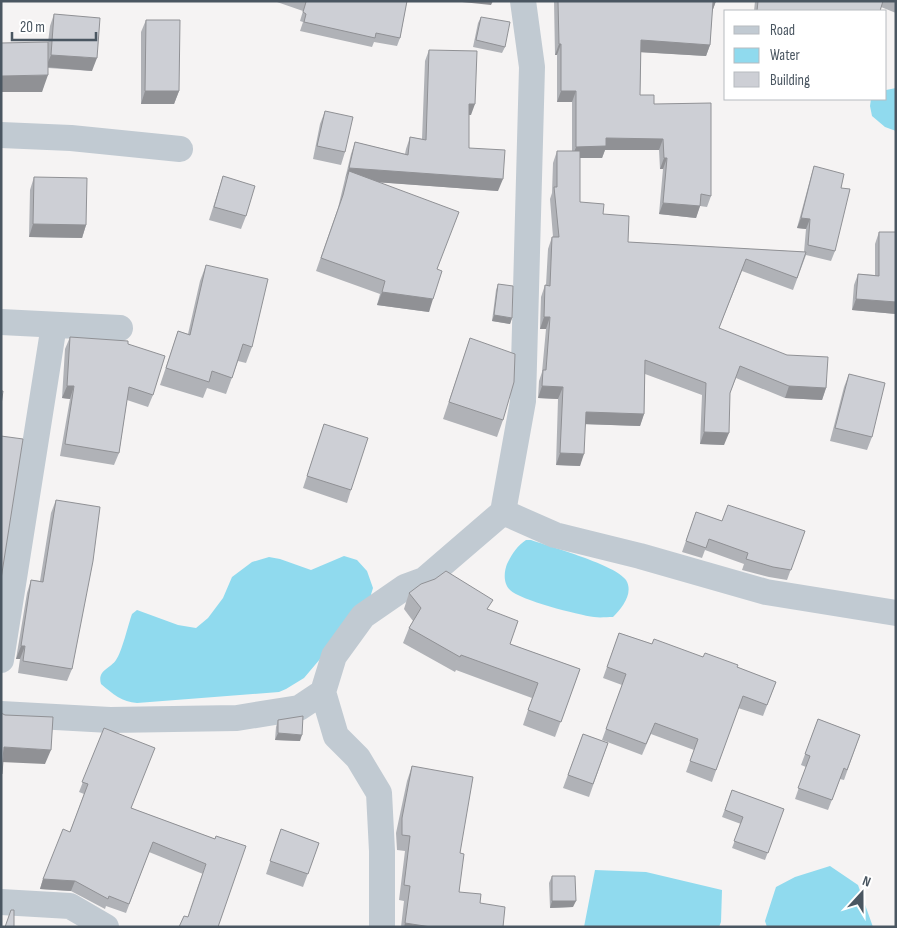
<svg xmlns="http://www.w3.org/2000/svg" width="897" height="928" viewBox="0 0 897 928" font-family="'Sofia Sans Condensed',sans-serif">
	<rect width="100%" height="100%" fill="#f5f3f3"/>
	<path fill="#90daee" d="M896,88V131L885,127L872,116L870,106L871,99H886V90Z
		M526,540H531C551,547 616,565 626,580C634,593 622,608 613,617C607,617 600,618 594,617C578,615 520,600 510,590C503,583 504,572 507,564C512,554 517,546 526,540Z
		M344,556L357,560L367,571L373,588L369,601L304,678L286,689L279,692L137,703C122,702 113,694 101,684C97,670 110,669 116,660C122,652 128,625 132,614L137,610L178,625L196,628L208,618L223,598L232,577L252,562L269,557L280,559L311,570Z
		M830,866L858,885L873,927H767L765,921L776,887L795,877Z
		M595,870L646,872L722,890L721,922L719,927H584Z"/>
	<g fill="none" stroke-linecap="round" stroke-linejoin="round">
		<path stroke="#c1cad2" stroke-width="26" d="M1,135L71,138L180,149
			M1,322L120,328
			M503,512L555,535L640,556L766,592L896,613
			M1,660L54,325
			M1,714L110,720L237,718L299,708L323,692
			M1,902L70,906L106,927
			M382,927V851L379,793L358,758L336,736L323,692L334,656L363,616L405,587L424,580L503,512L523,401L532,67L523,1"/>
	</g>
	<path fill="#b0b2b7" d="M277,1H407L400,38L397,46L374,42L372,47L300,31L303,22L300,21L303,11L277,2Z
		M554,1H716L712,12L710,45L706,56L641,52L640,95L654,104L711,196L707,207L700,206L696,218L659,214L663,169H660L659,150H605L602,158H580V202L603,214L628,242L804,252L806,229L797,228L811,176L814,166L841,188L835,251L831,261L806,255L793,290L742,271L719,328L826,388L822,400L785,398L736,378L730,393L724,445L700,444L702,395L645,374L644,414L640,426L585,424L580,466L556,465L558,399L538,398L539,381L542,372L546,329H540L541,297L545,285H546L548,249L552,237H553L550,199L552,193L553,163L557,151H572V102H557V55H555Z
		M755,1H896V13L881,7L880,11H754Z
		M54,14L92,71L48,68L42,92L50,26Z
		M481,17L505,47L502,53L473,47L478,23Z
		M146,20L179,91L174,104H141V32Z
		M429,50L471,115H469V148L498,191L377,182L437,269L429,312L377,305L380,294L316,271L338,208L351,154L355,142L405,154L406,149L410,137L422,139L425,61Z
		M325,111L345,152L341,165L313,159L320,124Z
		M223,176L246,216L241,229L209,220Z
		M34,177L86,225L82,238L29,237L30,190Z
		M879,232H896V314L852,310L854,285L858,274L875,275V244Z
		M206,265L252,347L246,363L238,361L226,394L207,388L203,398L160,385L178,331L188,334L200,281Z
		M498,284L512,318L510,324L492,321L496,290Z
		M70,337L128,344L153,395L148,407L127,400L119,453L114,465L60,456L70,399L62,398L65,349Z
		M470,338L503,420L497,437L443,419Z
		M849,374L872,437L867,450L830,441L844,387Z
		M324,424L351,490L347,503L303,488Z
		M56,500L72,669L67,681L18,673L20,659H16L27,593L31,580L40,581L51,513Z
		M696,512L722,521L805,531L787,580L769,577L742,570L744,564L705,550L702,558L682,552Z
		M409,593L489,610L510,644L580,669L555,737L523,725L532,698L456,670L455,672L403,643L409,628L413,621L404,609Z
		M619,633L652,644L703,657L737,667L776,682L763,716L738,708L712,782L686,772L694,750L651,734L642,755L602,740L622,685L603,678Z
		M818,719L860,735L844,780L840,779L828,810L795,799L806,767L801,765Z
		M278,720L300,741L275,740L276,727Z
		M104,728L131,808L215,839L187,917L203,874L149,852L126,913L106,906L105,909L71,891L40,889L43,879L70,832L84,794L79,792Z
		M583,734L608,743L589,797L563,788Z
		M412,766L460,853L459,892L480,903L503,927H401L404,901L399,900L405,851L397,850L396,833L407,781Z
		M732,790L784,809L765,860L732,848L741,824L722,817Z
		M281,829L319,843L303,887L266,874Z
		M552,876L573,907L550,908L549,883Z"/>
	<path fill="#909195" d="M463,1H493L491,5L462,2Z
		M716,1L712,12L713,2Z
		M641,40L710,45L706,56L637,52Z
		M559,44H561L557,55H555Z
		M51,55L97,58L92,71L46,67Z
		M48,75L42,92H1V76Z
		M145,91H179L174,104H141Z
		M561,91H576L572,102H557Z
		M469,104H475L471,115H465Z
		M606,138L663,139L659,150H605L602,158H572L576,147Z
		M664,158H667L663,169H660Z
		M349,168L503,179L498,191L347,180L349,171L345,179Z
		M663,203L700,206L696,218L659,214Z
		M801,218L810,219L806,229L797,228Z
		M33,224L86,225L82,238L29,237Z
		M382,292L433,299L429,312L377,305Z
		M856,299L896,302V314L852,310Z
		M494,315L512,318L510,324L492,321Z
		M544,317H550L546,329H540Z
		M67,386H74L70,399L62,398Z
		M542,386L563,387L558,399L538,398Z
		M789,386L826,388L822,400L785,398Z
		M586,412L644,414L640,426L581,424Z
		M704,432L729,433L724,445L700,444Z
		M560,453L584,454L580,466L556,465Z
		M21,646H25L20,659H16Z
		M278,733L302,735L300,741L275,740Z
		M4,747L51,750L45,764L1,762Z
		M43,879L75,881L71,891L40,889Z
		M552,901H576L573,907L550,908Z
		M405,923L431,927H404Z"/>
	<path fill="#cdcfd5" stroke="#909195" d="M303,1H407L400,38L376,33L375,38L304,22L306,14L303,12L306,2Z
		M558,1H716L713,2L710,45L641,40L640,95H654V104L711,103V196L701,194L700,206L663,203L667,158H664L663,139L606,138V146L576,147V91H561V44H559Z
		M758,1H883L880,11H757Z
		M54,14L100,18L97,58L51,55Z
		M481,17L510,22L505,47L476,40Z
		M146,20H180L179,91H145Z
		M48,42V75L1,76V43Z
		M429,50L477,51L475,104H469V148L505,150L503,179L349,168L355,142L408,155L410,137L426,140Z
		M325,111L353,117L345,152L317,146Z
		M557,151H580V202L604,204L603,214L629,216L628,242L806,252L797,278L746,259L719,328L787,355L828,357L826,388L789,386L740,366L730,393L729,433L704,432L706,383L645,360L644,414L586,412L584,454L560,453L563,387L542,386L543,370H546L550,317H544L545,285L550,286L552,237H559L554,187H557Z
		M814,166L844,174L841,188L850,189L835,251L808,245L810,219L801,218Z
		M349,171L459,212L437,269L442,271L433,299L382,292L385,281L321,258L343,195Z
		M223,176L255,186L246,216L214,207Z
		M34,177L87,178L86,225L33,224Z
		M879,232H896V302L856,299L858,274L879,276Z
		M206,265L268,279L252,347L243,344L232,378L212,371L209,382L166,368L178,331L190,335Z
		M498,284L513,286L512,318L494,315Z
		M70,337L128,341V344L165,356L153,395L129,387L119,453L65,444L74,386H67Z
		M470,338L515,354L514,382L503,420L449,402Z
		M849,374L885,383L872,437L835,428Z
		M1,391H3L1,405Z
		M324,424L368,438L351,490L307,476Z
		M1,436L23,439L1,579Z
		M56,500L100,507L93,561L72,669L23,661L25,646H21L31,580L43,582Z
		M728,505L805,531L791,570L773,567L746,559L748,553L709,539L706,548L686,541L696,512L722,521Z
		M446,571L493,600L487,609L518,621L510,644L580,669L561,722L528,710L538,683L461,655L460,657L409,628L421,608L409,593L421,584L435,579Z
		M619,633L652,644L654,639L703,657L705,653L738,665L737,667L776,682L767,705L743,696L716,770L690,761L698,739L655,723L646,744L606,729L626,674L607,667Z
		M1,713L5,715L53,717L51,750L4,747L2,774H1Z
		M303,716L302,735L278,733V720Z
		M818,719L860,735L847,770L844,768L832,800L798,788L810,756L805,754Z
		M104,728L155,748L131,808L215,839L216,836L246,846L218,927H179L184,916L188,917L206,864L153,842L129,904L109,896L108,899L75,881L43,879L63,829L70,832L88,784L82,782Z
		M583,734L608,743L593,784L568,775Z
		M412,766L473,777L460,853L464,854L459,892L481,894L480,903L505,907L503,927H431L405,923L410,886L404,885L410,836L402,835V818Z
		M732,790L784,809L768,853L734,841L743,817L725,810Z
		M281,829L319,843L308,874L270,861Z
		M552,876H575L576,901H552Z
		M11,910H14V927H5Z"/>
	<rect width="897" height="928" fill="none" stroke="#4a5661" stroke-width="5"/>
	<rect x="724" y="10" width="162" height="90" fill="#ffffff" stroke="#b7bbc0"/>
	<rect x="734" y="26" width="25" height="8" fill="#c1cad2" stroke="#b7bbc0"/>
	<text x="770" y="35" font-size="15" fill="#4a5661">Road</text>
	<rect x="734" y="48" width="25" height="15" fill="#90daee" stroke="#b7bbc0"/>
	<text x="770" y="60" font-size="15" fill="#4a5661">Water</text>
	<rect x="734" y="72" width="25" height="15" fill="#cdcfd5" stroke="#b7bbc0"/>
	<text x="770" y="85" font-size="15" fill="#4a5661">Building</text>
	<g transform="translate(862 893) rotate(21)" stroke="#ffffff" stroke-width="4" paint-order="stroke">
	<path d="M0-4L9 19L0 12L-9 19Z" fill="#4a5661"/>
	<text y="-8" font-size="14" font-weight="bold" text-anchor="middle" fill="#4a5661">N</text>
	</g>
	<path d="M12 32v8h84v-8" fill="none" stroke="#4a5661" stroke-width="2.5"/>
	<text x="20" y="32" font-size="15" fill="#4a5661" stroke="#ffffff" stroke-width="4" paint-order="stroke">20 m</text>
</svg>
